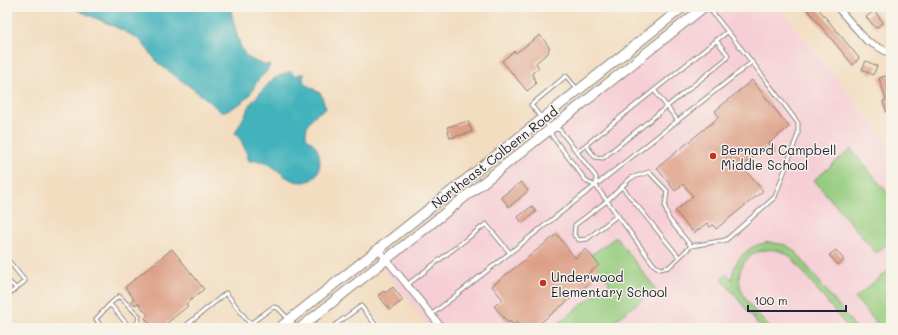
<svg xmlns="http://www.w3.org/2000/svg" width="898" height="335" viewBox="0 0 898 335" font-family="Mali,sans-serif">
	<rect width="100%" height="100%" fill="#f7f3e8"/>
	<filter id="ink" filterUnits="userSpaceOnUse"><feTurbulence type="fractalNoise" baseFrequency=".025" numOctaves="2"/><feDisplacementMap in="SourceGraphic" scale="8" xChannelSelector="R" yChannelSelector="G"/><feConvolveMatrix kernelMatrix="1 2 1 2 8 2 1 2 1" color-interpolation-filters="sRGB"/></filter>
	<filter id="wash" filterUnits="userSpaceOnUse"><feTurbulence type="fractalNoise" baseFrequency=".012" numOctaves="4" result="noise"/><feDisplacementMap in="SourceGraphic" scale="16" xChannelSelector="R" yChannelSelector="G"/><feGaussianBlur stdDeviation="0.9" result="paint"/><feColorMatrix in="noise" values="0 0 0 0 0 0 0 0 0 0 0 0 0 0 0 0 0 1.4 0 .05"/><feComposite in="paint" operator="in"/></filter>
	<g filter="url(#wash)">
		<rect width="100%" height="100%" fill="#f2ddc0"/>
		<path fill="#f6cfd6" d="M714,7H779L891,147V328H430L381,266Z"/>
		<path fill="#95cc7e" stroke="#5c775c" d="M851,149L891,197V241L876,253L814,180Z
			M616,237L656,289L606,328H552L610,283L596,268L591,255Z
			M769,242L786,245L796,252L856,328H848L792,258C771,239 734,254 740,285C743,301 760,316 770,328H761L722,279L727,274L732,280C733,259 748,245 769,242Z
			M891,268V328H881L855,298Z"/>
		<path fill="#42b2bc" stroke="#326a7c" d="M71,7H230C233,18 238,45 244,53C249,60 262,65 270,65C266,75 261,75 256,83C254,85 254,89 252,91C246,102 232,109 221,112L208,100L159,64L140,40L122,30Z
			M291,71L294,76L304,73L303,82L321,94L326,109C313,114 305,123 306,137C310,141 315,144 317,149C323,162 320,181 303,182C287,183 278,168 265,162C260,160 254,161 249,161C245,151 243,140 235,133L252,102L273,79Z"/>
		<g id="blocks">
			<path fill="#dd9f86" d="M805,7H817L859,58L853,65Z
				M874,11L883,22L876,28L866,17Z
				M540,35L550,48L548,50L549,52L536,63L539,68L532,73L536,84L527,91L502,61L514,51L516,53Z
				M866,61L877,66L873,75L862,69Z
				M889,75L891,82V112L887,113L883,101L886,100L879,78Z
				M752,80L789,127L769,143L775,151L771,154L765,147L742,166L763,191L716,229L713,225L710,227L707,223L694,233L675,211L693,196L683,184L675,191L657,168L719,117L715,111Z
				M468,121L472,132L450,138L447,127Z
				M521,182L528,191L509,207L501,197Z
				M532,206L536,212L522,223L518,217Z
				M557,234L575,258L586,249L591,255L599,265L588,274L594,280L534,328H522L516,322L513,325L510,321L508,323L494,306L503,300L492,286Z
				M172,249L204,289L186,304L188,306L161,328H153L145,318L148,315L138,303L135,305L131,301L134,299L125,287Z
				M836,250L844,260L838,265L829,255Z
				M393,287L403,300L390,310L378,295L384,291L385,293Z"/>
		</g>
	</g>
	<g filter="url(#ink)">
		<use href="#blocks" fill-opacity="0" stroke="#8a807e" stroke-width="1"/>
		<g fill="none" stroke-linecap="round" stroke-linejoin="round">
			<g stroke="#8a807e" stroke-width="5">
				<path id="lane" d="M708,7L752,62
					M654,90L678,121
					M549,127L531,105L566,76L578,90
					M555,129L560,130L596,177V186
					M586,145L595,157L603,158L726,59L728,55L716,40
					M577,152L727,32
					M622,187L679,257
					M618,215L587,239L579,240L574,235L575,225L607,201L631,178L649,172L667,191L665,207L669,219L691,246
					M7,259L25,281L7,296
					M7,280L16,288
					M407,285L486,224L510,253
					M119,296L139,316L138,322L130,328L110,304Z
					M431,315L752,62L798,123V134L775,197L726,240L691,246L669,267L660,269L654,265L596,186L587,182L552,136L551,132
					M250,324L273,307L278,308L297,328
					M102,328L96,319L110,304
					M183,328L226,293L250,324L244,328
					M331,328L361,306L378,328"/>
			</g>
			<g stroke="#8a807e" stroke-width="8">
				<path id="street" d="M837,7L867,41L891,54
					M378,249L442,328"/>
			</g>
			<g stroke="#8a807e" stroke-width="11">
				<path id="secondary" d="M279,328L683,7
					M300,328L704,7"/>
			</g>
			<use href="#lane" stroke="#fff" stroke-width="3"/>
			<use href="#street" stroke="#fff" stroke-width="6"/>
			<use href="#secondary" stroke="#fff" stroke-width="9"/>
		</g>
	</g>
	<g fill="#c8321e" stroke="#f7f3e8" stroke-width="1.5">
		<circle cx="713" cy="156" r="4"/>
		<circle cx="543" cy="283" r="4"/>
	</g>
	<g text-anchor="middle" dominant-baseline="central" stroke-width="3" stroke-linejoin="round" paint-order="stroke">
		<g font-size="13" fill="#22223b" stroke="#f7f3e8" text-anchor="start">
			<text x="721" y="149">Bernard Campbell<tspan x="721" dy="15">Middle School</tspan></text>
			<text x="551" y="276">Underwood<tspan x="551" dy="15">Elementary School</tspan></text>
		</g>
		<g font-size="13" fill="#22223b" stroke="#f7f3e8">
			<text transform="translate(494 157) rotate(-38)">Northeast Colbern Road</text>
		</g>
	</g>
	<rect width="898" height="335" fill="none" stroke="#f7f3e8" stroke-width="24"/>
	<path d="M748 305v6h98v-6" fill="none" stroke="#22223b" stroke-width="2"/>
	<text x="754" y="305" font-size="12" fill="#22223b" stroke="#f7f3e8" stroke-width="3" paint-order="stroke">100 m</text>
</svg>
